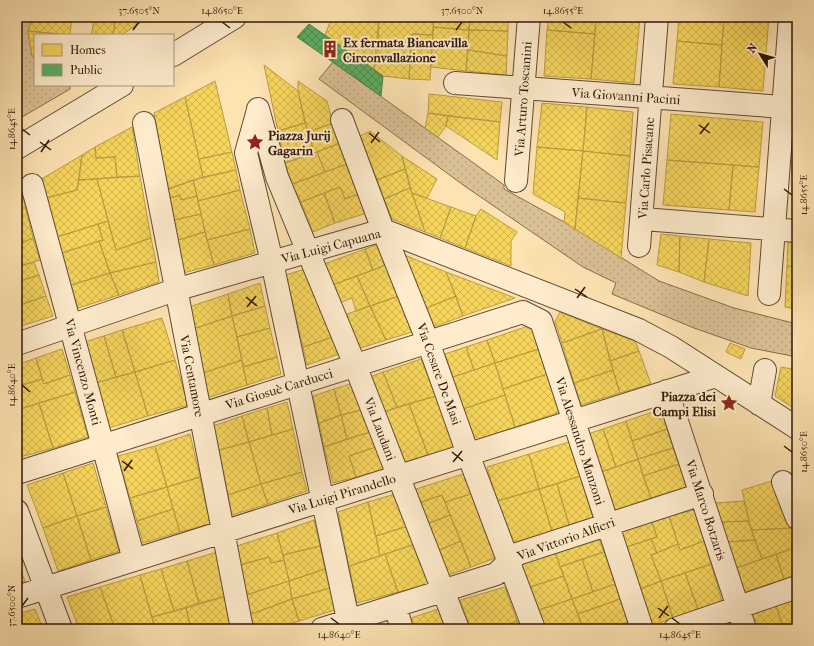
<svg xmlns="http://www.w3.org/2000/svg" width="814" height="646" viewBox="0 0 814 646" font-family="'IM FELL French Canon',serif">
	<defs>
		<pattern id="grass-dots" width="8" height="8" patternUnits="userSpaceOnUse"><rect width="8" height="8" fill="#dac095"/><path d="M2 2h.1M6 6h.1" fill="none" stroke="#bba47f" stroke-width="1.8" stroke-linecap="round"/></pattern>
		<pattern id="homes-cross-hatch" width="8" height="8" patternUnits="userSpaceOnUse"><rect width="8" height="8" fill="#f6d55c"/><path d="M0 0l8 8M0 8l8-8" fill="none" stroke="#d3b64e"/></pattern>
		<pattern id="public-cross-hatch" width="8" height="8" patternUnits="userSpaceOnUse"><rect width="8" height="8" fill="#5aae61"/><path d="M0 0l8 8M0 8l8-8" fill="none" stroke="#4b8d4e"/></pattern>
	</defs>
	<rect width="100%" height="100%" fill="#fde2b2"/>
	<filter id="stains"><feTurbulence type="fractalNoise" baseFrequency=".005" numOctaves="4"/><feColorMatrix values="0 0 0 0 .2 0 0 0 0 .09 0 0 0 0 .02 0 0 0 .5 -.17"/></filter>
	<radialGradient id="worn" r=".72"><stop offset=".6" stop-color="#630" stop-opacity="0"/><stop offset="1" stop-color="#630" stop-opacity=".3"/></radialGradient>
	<path fill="url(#grass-dots)" stroke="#846c4e" d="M17,17H33L28,31L32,56H35V85H70V89L17,120Z
		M333,62L493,177L504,185V189L564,222L659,281L734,308L797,324V357L751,348L694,328L612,294L616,283L583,267L466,187L319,79Z"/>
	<path fill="url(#homes-cross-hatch)" stroke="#ba9c42" d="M33,17H72L70,35L28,31Z
		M95,17H116L113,35H91Z
		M116,17H149L121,35H113Z
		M332,17H379L374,70L325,35Z
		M379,17H434L433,35L412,34L411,48L378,46Z
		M434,17H470L469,30L433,27Z
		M470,17H508V31L469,30Z
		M549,17H596L595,34L547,30Z
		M596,17H640L634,83L591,79Z
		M679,17H724L722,45L677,41Z
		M724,17H769L763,91L719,87Z
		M433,27L469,30L466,71L431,67Z
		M469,30L508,31L507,56L468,50Z
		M547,30L595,34L591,79L544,76Z
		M28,31L70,35H35V56H32Z
		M412,34L433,35L430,80L409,79Z
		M677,41L722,45L719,87L673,84Z
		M378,46L411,48L409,79L383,76L374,70Z
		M468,50L507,56L506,75L466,71Z
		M264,65L298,91L305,123L278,131Z
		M215,81L232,152L199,159L185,97Z
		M298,81L327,101L333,123L308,132L298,91Z
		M429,94L502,102L500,122L428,113Z
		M185,97L203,177L168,189L154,113Z
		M542,103L587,107L583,151L537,147Z
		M587,107L633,112L630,156L583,151Z
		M428,113L448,116L446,126L438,137L425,128Z
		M671,114L763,122L759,167L667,160Z
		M448,116L500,122L497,160L446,126Z
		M305,123L314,153L285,163L278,131Z
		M333,123L340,143L314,153L308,132Z
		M132,127L140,176L117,177L115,157L96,158L95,147Z
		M370,131L402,156L405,169L377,180L360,136Z
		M340,143L347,164L325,172L317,152Z
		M95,147L96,158L115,157L117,177L79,180L82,155Z
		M537,147L583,151L575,229L564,222L565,212L533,194Z
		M583,151L630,156L626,203L578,198Z
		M232,152L236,170L203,177L199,159Z
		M317,152L325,172L292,184L285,163Z
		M82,155L77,190L46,198L40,180Z
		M402,156L437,179L427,198L412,193Z
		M667,160L733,165L729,210L663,205Z
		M347,164L358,194L345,199L340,187L301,202L292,184Z
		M733,165L759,167L755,212L729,210Z
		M797,167V214L793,213Z
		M405,169L410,188L384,199L377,180Z
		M236,170L240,190L198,201L193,180Z
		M140,176L151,238L116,250L97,179Z
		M97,179L108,221L57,237L46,198L77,190L79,180Z
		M193,180L197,196L181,200L180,195L170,198L168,189Z
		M340,187L345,199L358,194L367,213L335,223L324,193Z
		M410,188L412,193L425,232L392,219L384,199Z
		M240,190L250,229L207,240L198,201Z
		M22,192L33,238L17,245V195Z
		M324,193L335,223L313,232L301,202Z
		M412,193L451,207L440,238L425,232Z
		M180,195L181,200L197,196L201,214L174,220L170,198Z
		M578,198L626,203L621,258L575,229Z
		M451,207L476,216L465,248L440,238Z
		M481,209L517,232L511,241V266L465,248L476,216Z
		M201,214L205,232L178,240L174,220Z
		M108,221L116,250L151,238L156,262L110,273L99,241L103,240L98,224Z
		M98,224L103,240L62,253L57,237Z
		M250,229L255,253L214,265L207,240Z
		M205,232L214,265L183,273L178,240Z
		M661,234L680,236L679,272L657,265Z
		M680,236L709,239L704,282L679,272Z
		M33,238L40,260L17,267V245Z
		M709,239L751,243L748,296L704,282Z
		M99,241L110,273L71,285L62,253Z
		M788,242L797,243V267L787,266Z
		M381,243L388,264L373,270L365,249Z
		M365,249L373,270L332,285L324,264Z
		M402,254L446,272L456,296L424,309Z
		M34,262L39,275L17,282V267Z
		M156,262L159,282L119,295L110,273Z
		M388,264L399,296L370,306L357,276Z
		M787,266L797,267V309L785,307Z
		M305,269L333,337L303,347L286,275Z
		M446,272L515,298L463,316Z
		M110,273L119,295L78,308L71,285Z
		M39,275L46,296L17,306V282Z
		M357,276L370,306L356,311L352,298L339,303L332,285Z
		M260,283L265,306L232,316L228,294Z
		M228,294L232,316L193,329L189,307Z
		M46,296L53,316L21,326L17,314V306Z
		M399,296L412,332L386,340L370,306Z
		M456,296L463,316L431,328L424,309Z
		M265,306L270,328L237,337L232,316Z
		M370,306L386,340L357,349L344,315Z
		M560,312L602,329L562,343L555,322Z
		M17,314L21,326L17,328Z
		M232,316L242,360L203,373L193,329Z
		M162,318L175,360L135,372L122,330Z
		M531,325L539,349L495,363L487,340Z
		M270,328L277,357L243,367L237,337Z
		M602,329L635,341L639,351L610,361Z
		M602,329L613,370L574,383L562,343Z
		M122,330L135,372L116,377L104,336Z
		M104,336L116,377L96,383L84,342Z
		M333,337L339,354L307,365L303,347Z
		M487,340L495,363L474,370L466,347Z
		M730,343L745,349L741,359L726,352Z
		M466,347L474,370L453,377L445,354Z
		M62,349L70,375L44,384L36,358Z
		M539,349L547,374L503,389L495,363Z
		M639,351L651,384L620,393L610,361Z
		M277,357L281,374L247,385L243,367Z
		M36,358L42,379L19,386L21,394L17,395V365Z
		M421,359L436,396L397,407L383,372Z
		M175,360L188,405L148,416L135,372Z
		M242,360L247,385L207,398L203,373Z
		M495,363L505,395L463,409L453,377Z
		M781,367L797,370V410L775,396Z
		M613,370L620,393L581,405L574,383Z
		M135,372L148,416L109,428L96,383Z
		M383,372L397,407L384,412L370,377Z
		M547,374L560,412L515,427L503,389Z
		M70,375L75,392L17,410V395L21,394L19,386L42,379L44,384Z
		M350,384L361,410L341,415L334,389Z
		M334,389L341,415L319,423L313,396Z
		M75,392L88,437L53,448L39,403Z
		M505,395L515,427L473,441L463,409Z
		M436,396L456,448L428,455L409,404Z
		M287,402L293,429L272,435L267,408Z
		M39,403L53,448L17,458V410Z
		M409,404L428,455L404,462L384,412Z
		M267,408L272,435L249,442L242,416Z
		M661,409L667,429L632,441L626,421Z
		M361,410L370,432L347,439L341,415Z
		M341,415L347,439L324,447L319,423Z
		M242,416L249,442L219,450L213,426Z
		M626,421L638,459L616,467L603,429Z
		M293,429L302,472L261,484L249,442Z
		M603,429L616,467L601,472L588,434Z
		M667,429L673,448L638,459L632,441Z
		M370,432L376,447L349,456L356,477L333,483L324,447Z
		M190,434L200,477L167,487L155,446Z
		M249,442L261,484L228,495L219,450Z
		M569,442L580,476L539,489L529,454Z
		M155,446L167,487L130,498L118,456Z
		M376,447L385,469L356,477L349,456Z
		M673,448L679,464L643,476L638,459Z
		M529,454L539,489L497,501L487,467Z
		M638,459L651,498L614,511L601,472Z
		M93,463L106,507L77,516L63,473Z
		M679,464L686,487L651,498L643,476Z
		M797,471V499L786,475Z
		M302,472L307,491L268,504L261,484Z
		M63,473L77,516L43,528L27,485Z
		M463,474L471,494L445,502L442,495L418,503L413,490Z
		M580,476L593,518L569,525L557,484Z
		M200,477L210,524L180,532L167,487Z
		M775,480L793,528L751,530L742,490Z
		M261,484L268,504L232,515L228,495Z
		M557,484L569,525L552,531L539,489Z
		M167,487L173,509L137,521L130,498Z
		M539,489L552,531L512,545L497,501Z
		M395,494L408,526L376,536L368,502Z
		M471,494L495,558L471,567L445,502Z
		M442,495L450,515L427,524L418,503Z
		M744,501L749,521L721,522L714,503Z
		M368,502L380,556L349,566L338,512Z
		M106,507L119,551L91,560L77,516Z
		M173,509L180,532L143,543L137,521Z
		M694,510L704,541L680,550L669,516Z
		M450,515L461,541L437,551L427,524Z
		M77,516L91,560L58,571L43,528Z
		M669,516L678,544L657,553L651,539L657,537L651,520Z
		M314,520L320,546L283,555L277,533Z
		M651,520L657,537L623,548L616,529Z
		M749,521L755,540L727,542L721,522Z
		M408,526L415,544L380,556L376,536Z
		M793,528L797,540V547L762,559L751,530Z
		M277,533L284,560L271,563L269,557L240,565L237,546Z
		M598,536L604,552L560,567L555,552Z
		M651,539L657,553L651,555L661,581L638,590L623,548Z
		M755,540L762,559L736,568L727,542Z
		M461,541L471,567L446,576L437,551Z
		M704,541L711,564L661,581L651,555L678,544L680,550Z
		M415,544L432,584L398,592L385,554Z
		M320,546L325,569L289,581L283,555Z
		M797,547V574L784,579L776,554Z
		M217,552L227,596L199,603L187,561Z
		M555,552L564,576L530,587L521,563Z
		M604,552L615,584L593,592L582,559Z
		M385,554L398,592L357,603L349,566Z
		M776,554L784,579L745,592L736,568Z
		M269,557L271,563L284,560L289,581L246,595L240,565Z
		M582,559L593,592L572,599L560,567Z
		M17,561L25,581L17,584Z
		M187,561L199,603L174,611L161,569Z
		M711,564L722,601L698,609L685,573Z
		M161,569L174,611L152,617L140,575Z
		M325,569L330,588L292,599L289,581Z
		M685,573L698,609L673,618L661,581Z
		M140,575L155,629H115L100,587Z
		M564,576L572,599L539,610L530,587Z
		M289,581L292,599L249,615L246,595Z
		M661,581L673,618L651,626L638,590Z
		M615,584L620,599L578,614L572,599Z
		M100,587L115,629H79L67,597Z
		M505,587L517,621L495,629H471L460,600Z
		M330,588L335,610L299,621L292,599Z
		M227,596L234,629H191L186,608Z
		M292,599L299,621L273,629H252L249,615Z
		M572,599L583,629H546L539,610Z
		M620,599L628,622L609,629H583L578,614Z
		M797,599V627L784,629L776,606Z
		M776,606L784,629H755L750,615Z
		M186,608L191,629H155L152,617Z
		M35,609L43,629H17V614Z
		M438,609L445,629H414L411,618Z
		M517,621L521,629H495Z
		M628,622L630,629H609Z
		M731,622L733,629H709Z
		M390,623L392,629H373Z"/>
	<path fill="url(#public-cross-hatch)" stroke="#4c8146" d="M309,24L383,76L381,96L297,37Z"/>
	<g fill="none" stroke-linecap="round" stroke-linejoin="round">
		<g stroke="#614a31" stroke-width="24">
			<path id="minor" d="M455,83L797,108
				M258,109L277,177L355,365L458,629
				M258,110L246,153L272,262L350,629
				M342,120L383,230L428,342L468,454L534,629
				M144,123L242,629
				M516,181L529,17
				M32,185L134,560
				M643,219L797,231
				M639,246L657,17
				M769,294L790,17
				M17,344L175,290L383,230L639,330L671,347L797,428
				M667,391L745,629
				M759,404L765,370
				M17,473L523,312L541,321L642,629
				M783,482L797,518
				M17,511L61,629
				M17,597L716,376
				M395,606L402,629
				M322,629L496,574L517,554L702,494
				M675,629L797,587"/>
		</g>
		<g stroke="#614a31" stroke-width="24">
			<path id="tertiary" d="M173,55L235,17
				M17,148L122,85"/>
		</g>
		<use href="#minor" stroke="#feeccd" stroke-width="22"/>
		<use href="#tertiary" stroke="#feeccd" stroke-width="22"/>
	</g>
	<path fill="none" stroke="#2d1806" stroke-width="1.5" d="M222,22L230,28M563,22L571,28M133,30L139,22M456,30L462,22M699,125L710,133M22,129L30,135M369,133L380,142M700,134L709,123M40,142L51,150M371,143L379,132M41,152L49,140M784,189L792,195M575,289L587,297M246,297L257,306M577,298L585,287M247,307L256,296M22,385L30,392M784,446L792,452M452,452L463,461M122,461L133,469M453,462L462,451M124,471L132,460M22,606L28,598M658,608L669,616M331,618L339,624M659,618L668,606M672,618L680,624"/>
	<defs>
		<g id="building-bare" transform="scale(1.38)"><path d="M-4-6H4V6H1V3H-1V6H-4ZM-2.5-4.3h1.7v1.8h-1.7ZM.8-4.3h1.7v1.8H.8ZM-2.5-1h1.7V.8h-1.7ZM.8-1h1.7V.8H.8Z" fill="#8f2418" stroke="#feeccd" stroke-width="2.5" paint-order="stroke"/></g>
		<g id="sight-bare" transform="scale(1.38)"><path d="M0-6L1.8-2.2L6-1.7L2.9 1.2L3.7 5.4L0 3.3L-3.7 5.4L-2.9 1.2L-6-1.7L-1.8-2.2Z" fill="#8f2418" stroke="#feeccd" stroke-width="2.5" paint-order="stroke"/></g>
	</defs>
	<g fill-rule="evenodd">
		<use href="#building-bare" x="330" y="49"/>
		<use href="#sight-bare" x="255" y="142"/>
		<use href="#sight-bare" x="729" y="403"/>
	</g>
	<g text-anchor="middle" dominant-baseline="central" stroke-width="4" stroke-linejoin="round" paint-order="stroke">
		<g font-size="13" font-weight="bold" fill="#2d1806" stroke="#feeccd" text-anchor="start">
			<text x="343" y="42">Ex fermata Biancavilla<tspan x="343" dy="15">Circonvallazione</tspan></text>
			<text x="268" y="135">Piazza Jurij<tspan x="268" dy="15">Gagarin</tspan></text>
			<text x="716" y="396" text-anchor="end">Piazza dei<tspan x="716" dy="15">Campi Elisi</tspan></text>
		</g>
		<g font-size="13" fill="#2d1806" stroke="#feeccd">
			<text transform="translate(626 96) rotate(4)">Via Giovanni Pacini</text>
			<text transform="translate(523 99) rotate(-86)">Via Arturo Toscanini</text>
			<text transform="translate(646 168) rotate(-86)">Via Carlo Pisacane</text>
			<text transform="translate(331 246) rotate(-15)">Via Luigi Capuana</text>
			<text transform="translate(83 372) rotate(75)">Via Vincenzo Monti</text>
			<text transform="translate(439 374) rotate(70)">Via Cesare De Masi</text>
			<text transform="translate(192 376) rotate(79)">Via Centamore</text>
			<text transform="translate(279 389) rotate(-17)">Via Giosuè Carducci</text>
			<text transform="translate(380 429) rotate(69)">Via Laudani</text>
			<text transform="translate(580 441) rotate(72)">Via Alessandro Manzoni</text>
			<text transform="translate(342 494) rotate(-17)">Via Luigi Pirandello</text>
			<text transform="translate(706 510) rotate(72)">Via Marco Botzaris</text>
			<text transform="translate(566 539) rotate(-20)">Via Vittorio Alfieri</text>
		</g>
	</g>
	<rect width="814" height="646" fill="none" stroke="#fde2b2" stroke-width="44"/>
	<rect x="34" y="34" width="140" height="52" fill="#feeccd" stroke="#aa977d"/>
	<rect x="42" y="44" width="20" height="12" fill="#f6d55c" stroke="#aa977d"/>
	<text x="70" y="54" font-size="12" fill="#2d1806">Homes</text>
	<rect x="42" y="64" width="20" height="12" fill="#5aae61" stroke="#aa977d"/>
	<text x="70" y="74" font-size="12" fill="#2d1806">Public</text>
	<g transform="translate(760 54) rotate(307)" stroke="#feeccd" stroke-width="3" paint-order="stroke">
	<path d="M0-3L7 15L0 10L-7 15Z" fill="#2d1806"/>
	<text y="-6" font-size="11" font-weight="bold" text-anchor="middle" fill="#2d1806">N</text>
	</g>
	<rect x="22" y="22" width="770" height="602" fill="none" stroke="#2d1806" stroke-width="1.5"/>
	<g font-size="10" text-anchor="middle" fill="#2d1806">
		<text x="139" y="14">37.6505°N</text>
		<text x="222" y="14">14.8650°E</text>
		<text x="462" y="14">37.6500°N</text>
		<text x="563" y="14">14.8655°E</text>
		<text transform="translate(11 129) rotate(-90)" y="4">14.8645°E</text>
		<text transform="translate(803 195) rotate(-90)" y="4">14.8655°E</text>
		<text transform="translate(11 385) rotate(-90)" y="4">14.8640°E</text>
		<text transform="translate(803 452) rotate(-90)" y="4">14.8650°E</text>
		<text transform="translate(11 606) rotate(-90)" y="4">37.6500°N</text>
		<text x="339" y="638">14.8640°E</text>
		<text x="680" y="638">14.8645°E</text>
	</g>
	<rect width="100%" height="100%" filter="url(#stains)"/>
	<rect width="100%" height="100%" fill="url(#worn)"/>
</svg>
